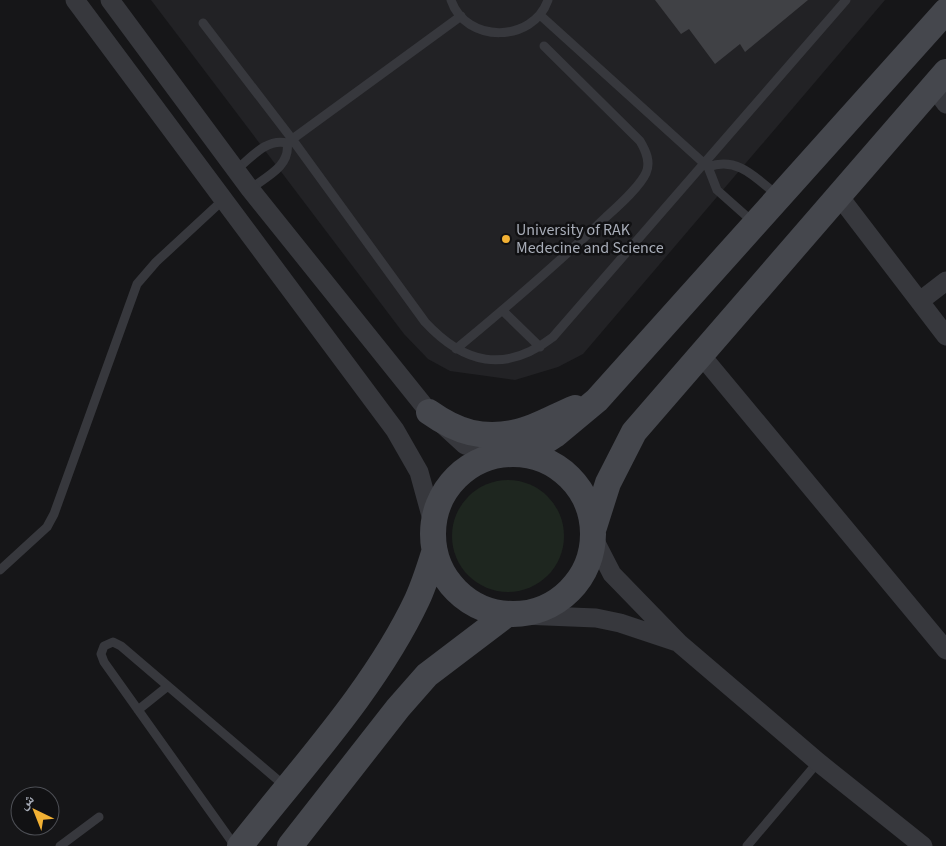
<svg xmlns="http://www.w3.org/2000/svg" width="946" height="846" viewBox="0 0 946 846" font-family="'Source Sans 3','Noto Naskh Arabic',sans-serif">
	<rect width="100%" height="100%" fill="#161618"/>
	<path fill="#222225" d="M151,0H885L583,354L558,367L515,380L450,371L428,359L404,334Z"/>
	<path fill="#1e261f" d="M452 536a56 56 0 1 1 112 0a56 56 0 1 1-112 0Z"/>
	<path fill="#404145" d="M655,0H808L745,52L740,44L715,64L689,29L681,34Z"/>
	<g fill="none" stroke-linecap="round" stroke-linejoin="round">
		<path stroke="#37383d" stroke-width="9" d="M451,0C466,44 533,43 548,0
			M540,15L708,167L717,190L753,222
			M203,23L292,139L425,322C464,364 505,374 553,337L846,0
			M708,167C738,156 756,178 778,196
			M236,170C251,158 266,138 287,143L461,16
			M250,189C266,177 291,166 287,143
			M503,311L540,347
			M456,349C507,307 557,264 605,218C617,207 639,188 646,173C651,162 646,151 640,141L544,46
			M0,570L47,527L54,514L137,284L156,262L223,200
			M138,710L168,686
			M60,846L99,817
			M235,846L104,662L101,654L104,646L113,642L121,646L286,787
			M747,846L818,762"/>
		<path stroke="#37383d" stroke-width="19" d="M75,0L395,430L419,472L433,523
			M110,0L250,189L429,412L465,445L500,454
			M933,86L946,104
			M839,196L946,336
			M920,301L946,281
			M701,355L946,650
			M594,539L612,574L680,644L818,762L923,846
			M522,615L596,618L620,623L677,642"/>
		<path stroke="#45474d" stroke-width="26" d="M429,412C457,432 483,440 517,432C536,428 557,415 575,408
			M433 534a80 80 0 1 1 160 0a80 80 0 1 1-160 0Z
			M526,454L555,435L597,400L946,11
			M594,527L608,483L634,432L946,72
			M240,846C301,768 375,689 417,600C424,585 429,569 434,553
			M290,846L398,708L427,675L506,615"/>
	</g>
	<circle fill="#f2b134" stroke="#111113" stroke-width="2" cx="506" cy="239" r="5"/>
	<g text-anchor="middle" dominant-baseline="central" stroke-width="5" stroke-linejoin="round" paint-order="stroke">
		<g font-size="16" fill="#a8adb8" stroke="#111113" text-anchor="start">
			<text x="516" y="230">University of RAK<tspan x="516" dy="18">Medecine and Science</tspan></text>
		</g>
	</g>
	<g transform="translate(35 811) rotate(317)"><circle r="24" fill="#111113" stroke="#4d4f55"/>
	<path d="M0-4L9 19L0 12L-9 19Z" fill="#f2b134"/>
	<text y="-8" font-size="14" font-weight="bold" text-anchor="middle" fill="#a8adb8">ش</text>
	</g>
</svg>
